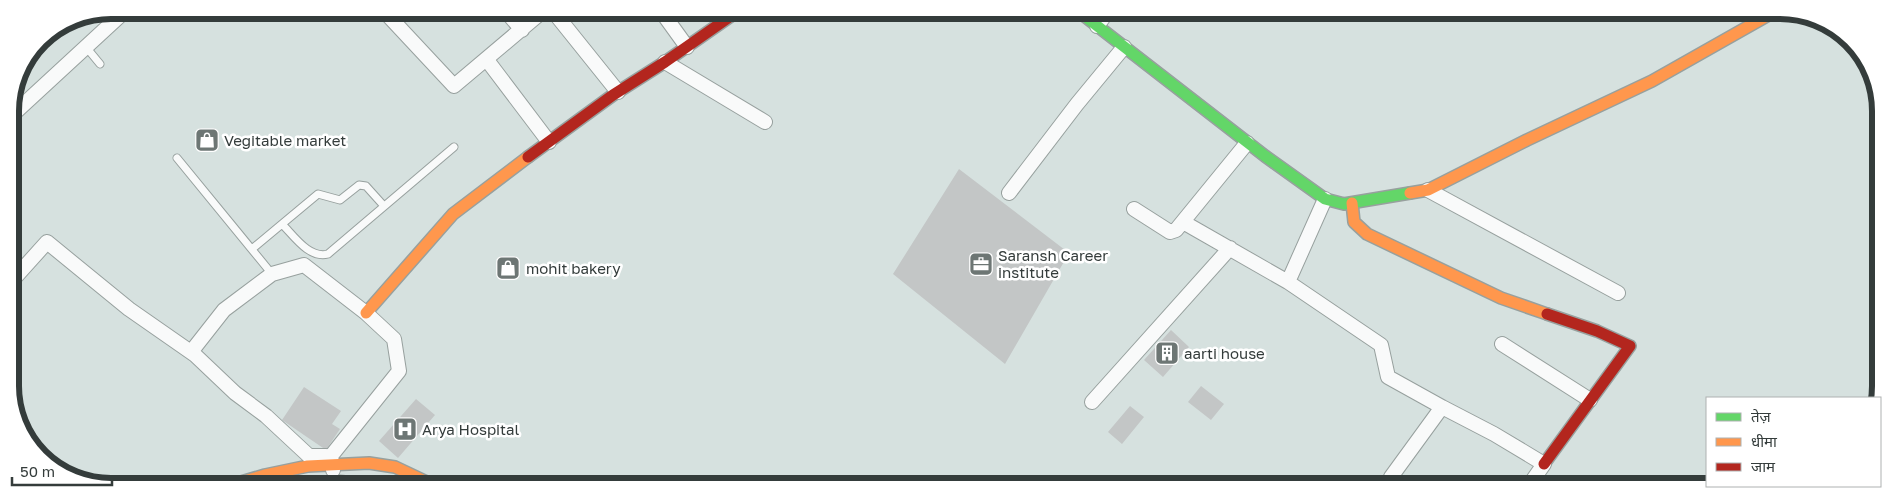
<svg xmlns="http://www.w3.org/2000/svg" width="1891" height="497" viewBox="0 0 1891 497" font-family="'Golos Text','Noto Sans Devanagari',sans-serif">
	<rect width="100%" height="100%" fill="#d6e1df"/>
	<path fill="#c3c6c6" d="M959,169L1069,253L1005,364L893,274Z
		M1171,330L1189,347L1163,377L1144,360Z
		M1201,386L1224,404L1211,420L1188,402Z
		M304,387L341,411L332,424L340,429L326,450L282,420Z
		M416,399L435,415L398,458L379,441Z
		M1130,406L1144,417L1122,444L1108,432Z"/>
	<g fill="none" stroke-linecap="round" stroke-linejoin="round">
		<g stroke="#97a09e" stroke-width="9">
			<path id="lane" d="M86,47L100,64
				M177,158L272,274
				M282,224C294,236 309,259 328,254L454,147
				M252,249L318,194L340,200L359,185L366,186L384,206"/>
		</g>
		<g stroke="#97a09e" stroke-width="16">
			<path id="street" d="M383,10L454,86L543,11
				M505,10L522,30
				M553,11L618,92
				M661,11L687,47
				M1097,26L1108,11
				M487,60L549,142
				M665,62L765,122
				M10,117L126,10
				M1428,190L1618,293
				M1009,193L1077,104L1124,47
				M1325,199L1288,282L1381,345L1388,377L1442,407
				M1134,209L1170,232L1176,230L1247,143
				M1183,222L1288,282
				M11,282L47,242L129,309L195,355L235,393L266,416L309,456H326
				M1502,344L1590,400
				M191,352L224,310L272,274L304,265L366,313L394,339L399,371L331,456L333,470
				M1092,402L1230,248
				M1404,486L1391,477L1442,407L1494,434L1544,464L1528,487
				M1780,486L1782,487"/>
		</g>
		<g stroke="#97a09e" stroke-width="14">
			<path id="fast" d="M1078,11L1265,156L1325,199L1344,204L1410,193
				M318,485L334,481L379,485"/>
		</g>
		<g stroke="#97a09e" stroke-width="14">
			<path id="slow" d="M1410,193L1428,190L1527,140L1652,81L1774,12
				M1352,203L1354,222L1367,234L1501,298L1547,314
				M366,313L453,214L528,157
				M231,485L265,475L308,466L369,463L395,467L433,485"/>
		</g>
		<g stroke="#97a09e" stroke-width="14">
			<path id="jam" d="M528,157L613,95L665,62L738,11
				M1544,464L1630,346L1597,331L1547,314"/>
		</g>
		<use href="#lane" stroke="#f9fafa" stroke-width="7"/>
		<use href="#street" stroke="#f9fafa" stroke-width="14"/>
		<use href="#fast" stroke="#63d668" stroke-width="11"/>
		<use href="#slow" stroke="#ff974d" stroke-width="11"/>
		<use href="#jam" stroke="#b3261e" stroke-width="11"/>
	</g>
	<defs>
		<g id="shop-square" transform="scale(1.25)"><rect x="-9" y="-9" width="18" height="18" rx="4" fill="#6d7674" stroke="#fff"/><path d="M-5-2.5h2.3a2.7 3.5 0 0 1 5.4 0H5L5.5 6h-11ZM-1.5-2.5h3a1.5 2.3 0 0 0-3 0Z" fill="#fff"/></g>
		<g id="office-square" transform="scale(1.25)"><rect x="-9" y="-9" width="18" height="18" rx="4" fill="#6d7674" stroke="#fff"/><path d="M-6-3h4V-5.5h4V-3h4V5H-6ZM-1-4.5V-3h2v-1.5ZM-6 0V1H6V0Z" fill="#fff"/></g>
		<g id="building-square" transform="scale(1.25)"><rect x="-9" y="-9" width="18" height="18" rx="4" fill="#6d7674" stroke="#fff"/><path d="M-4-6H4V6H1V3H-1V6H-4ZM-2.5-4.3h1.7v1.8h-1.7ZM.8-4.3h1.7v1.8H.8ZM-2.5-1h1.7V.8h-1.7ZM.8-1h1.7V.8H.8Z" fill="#fff"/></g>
		<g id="hospital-square" transform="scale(1.25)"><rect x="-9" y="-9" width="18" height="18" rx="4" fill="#6d7674" stroke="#fff"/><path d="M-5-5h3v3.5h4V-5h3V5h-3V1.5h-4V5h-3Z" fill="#fff"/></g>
	</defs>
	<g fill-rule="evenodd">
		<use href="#shop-square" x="207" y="140"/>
		<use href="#office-square" x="981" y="264"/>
		<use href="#shop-square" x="508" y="268"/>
		<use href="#building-square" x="1167" y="353"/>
		<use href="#hospital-square" x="405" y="429"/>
	</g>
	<g text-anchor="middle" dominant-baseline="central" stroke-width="5" stroke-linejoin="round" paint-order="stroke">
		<g font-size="15" fill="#343c3b" stroke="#fff" text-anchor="start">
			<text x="224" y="140">Vegitable market</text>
			<text x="998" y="255">Saransh Career<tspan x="998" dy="17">institute</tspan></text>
			<text x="526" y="268">mohit bakery</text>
			<text x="1184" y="353">aarti house</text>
			<text x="422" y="429">Arya Hospital</text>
		</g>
	</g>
	<path d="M0 0H1891V497H0ZM111 19H1780A92 92 0 0 1 1872 111V386A92 92 0 0 1 1780 478H111A92 92 0 0 1 19 386V111A92 92 0 0 1 111 19Z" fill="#fff" fill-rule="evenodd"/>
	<path fill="none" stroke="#343c3b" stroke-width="6" d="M111 19H1780A92 92 0 0 1 1872 111V386A92 92 0 0 1 1780 478H111A92 92 0 0 1 19 386V111A92 92 0 0 1 111 19Z"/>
	<rect x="1706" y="397" width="175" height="90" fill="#ffffff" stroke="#aeb1b1"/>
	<rect x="1716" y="413" width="25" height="8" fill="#63d668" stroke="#aeb1b1"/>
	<text x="1751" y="422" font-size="15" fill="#343c3b">तेज़</text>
	<rect x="1716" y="438" width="25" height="8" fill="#ff974d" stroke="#aeb1b1"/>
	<text x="1751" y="447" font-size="15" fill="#343c3b">धीमा</text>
	<rect x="1716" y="463" width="25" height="8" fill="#b3261e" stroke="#aeb1b1"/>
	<text x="1751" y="472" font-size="15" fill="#343c3b">जाम</text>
	<path d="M12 477v8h100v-8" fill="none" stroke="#343c3b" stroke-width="2.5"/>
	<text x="20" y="477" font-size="15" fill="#343c3b" stroke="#ffffff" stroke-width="4" paint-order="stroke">50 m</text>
</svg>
